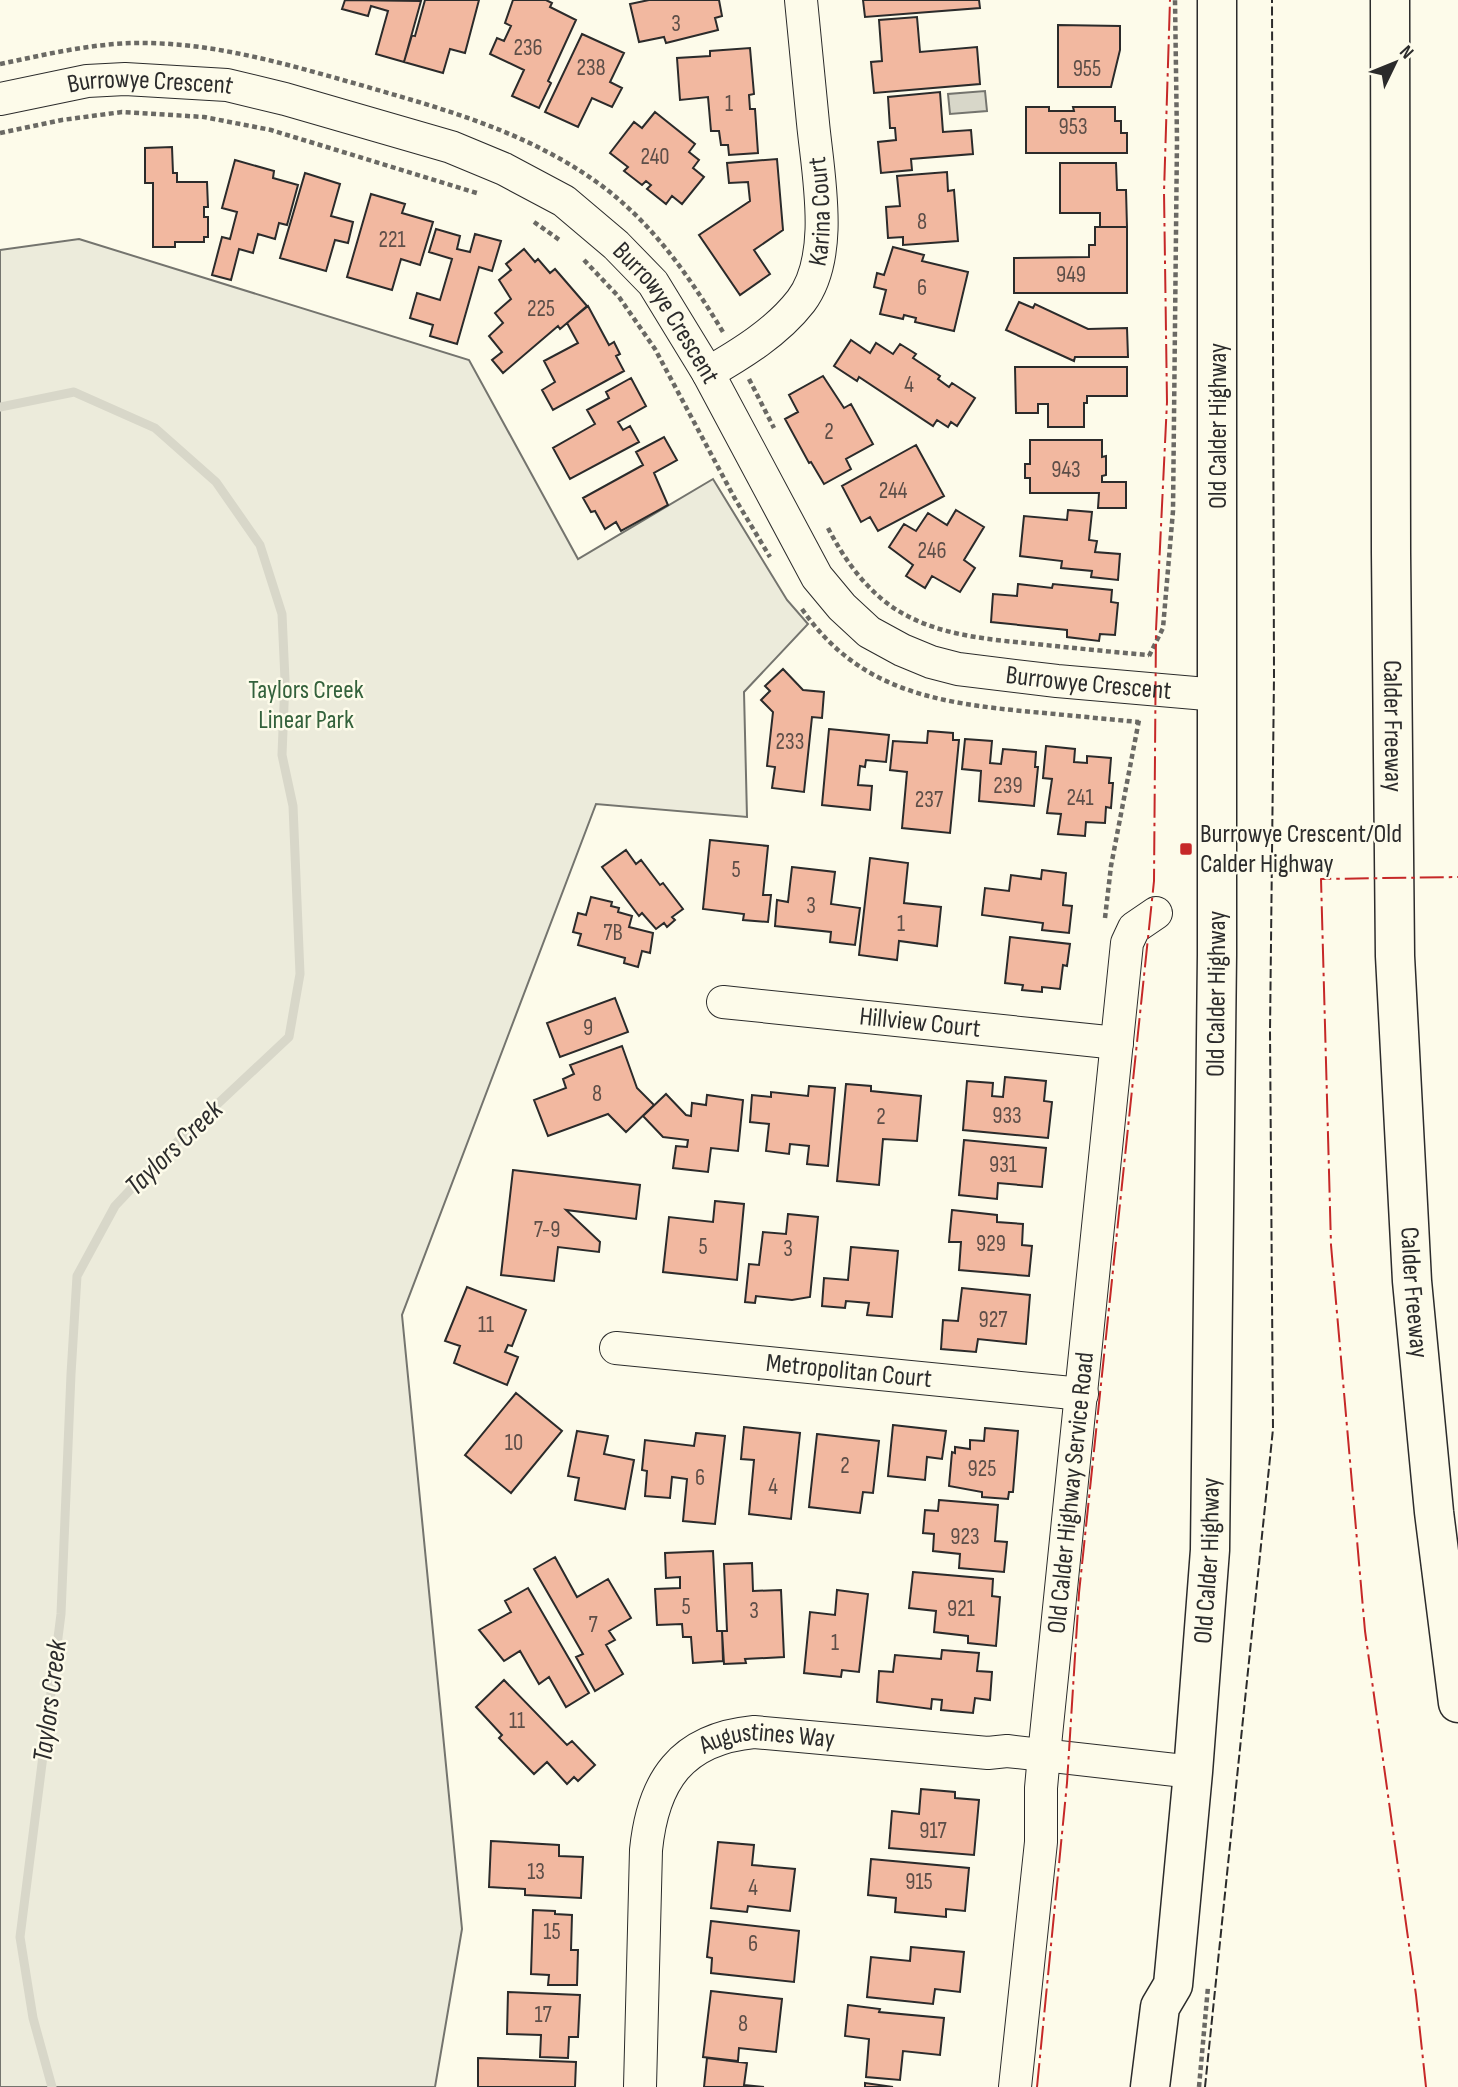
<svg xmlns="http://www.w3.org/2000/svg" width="1458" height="2087" viewBox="0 0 1458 2087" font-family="'Sofia Sans Condensed',sans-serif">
	<rect width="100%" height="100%" fill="#fdfbea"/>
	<path fill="#ecebdb" stroke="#74746e" stroke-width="2" d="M79,239L469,360L578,559L713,479L787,600L808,624L744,692L747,817L596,804L402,1315L462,1929L435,2087H0V250Z"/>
	<path fill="#d8d7c9" stroke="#74746e" stroke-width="2" d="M985,91L987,111L950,114L948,94Z"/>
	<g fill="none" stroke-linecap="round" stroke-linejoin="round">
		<path stroke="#d8d7c9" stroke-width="9" d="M0,407L74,392L155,428L216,482L260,545L282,614L285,680L282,755L293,806L300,974L289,1037L161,1157L115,1206L77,1276L71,1374L61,1614L20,1937L33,2018L52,2087"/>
	</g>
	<path fill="#f2b8a0" stroke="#2b2b2b" stroke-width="2" d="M345,0L421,1L404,62L376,54L388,11L371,6L368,16L342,9Z
		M425,0H479L465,53L450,49L443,73L404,62L412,35L415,36Z
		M513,0H546L552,3L550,7L576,20L548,81L551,83L539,108L512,96L524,70L490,54L497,38L504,41L511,26L505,23Z
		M649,0H719L722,16L715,18L718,30L666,43L664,37L639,42L630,4Z
		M863,0H979L980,8L865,17Z
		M917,17L920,52L977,47L980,84L874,93L871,62L882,61L879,20Z
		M1058,25L1120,26V50L1111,87H1058Z
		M582,34L624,53L610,82L622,88L612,107L592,98L578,127L545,112Z
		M750,48L754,94L749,95L750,109H755L758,153L729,155L728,145H721L719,131H711L708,97L680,100L677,58L710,56V51Z
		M940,92L943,132L971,130L973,154L911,159L912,170L881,173L878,142L896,140L895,128H890L888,97Z
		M1026,107H1049V111H1074L1073,107H1115V121H1121V133H1127V153H1026Z
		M655,112L695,144L689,152L699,160L693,168L704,177L682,204L672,196L666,204L647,189L651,185L646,181L642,185L624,171L628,167L610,153L634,122L642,128Z
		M172,147L173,173H177V182H207L208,207H204V217H208V237H204V242H175V247H153V183H145V148Z
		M777,159L783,230L754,250L770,274L740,295L699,235L750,201L748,182L729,183L727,163Z
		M235,160L274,171L273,178L298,185L287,225L279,223L275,239L258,234L253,253L239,249L231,280L212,275L222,237L230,239L237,212L222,208Z
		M1060,163H1116L1117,190H1126L1127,227H1100V213H1060Z
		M947,172L948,191L954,190L958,241L903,245V237L888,238L886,207L900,206L897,176Z
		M305,173L340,184L331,216L353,222L348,243L335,240L326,271L280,258Z
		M371,194L405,204L402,213L433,222L420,265L401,259L392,290L347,277Z
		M1095,227H1127V293H1014V258L1089,257V245H1095Z
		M436,229L460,236L457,249L470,252L475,234L501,241L492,271L479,267L457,344L430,336L433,325L410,318L417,293L440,300L452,259L429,252Z
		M893,247L924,255L922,261L968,272L954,331L915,322L916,318L904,315L903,319L880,314L886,290L874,287L877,273L884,275Z
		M524,249L535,262L538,259L550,273L555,269L587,306L560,329L558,326L503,373L492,360L502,352L489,336L503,323L495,313L511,299L499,280L511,270L506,264Z
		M1019,302L1033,308L1035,304L1088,329L1127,328L1128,357H1075L1074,361L1006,330Z
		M588,306L609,345L614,342L620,354L616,356L624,371L553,410L542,390L555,382L544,361L578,343L567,323Z
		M851,340L870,353L876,343L893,354L900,344L916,354L913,358L940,376L938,379L949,387L952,383L975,398L957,426L951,422L948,427L937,420L933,426L859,377L857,381L834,366Z
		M1015,367H1127V396H1087V403H1084V427H1048V404H1038V413H1016Z
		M823,376L844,408L851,404L873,444L846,459L851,469L824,484L811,462L809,463L785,419L798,412L789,395Z
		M631,378L646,406L618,422L623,430L630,426L639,442L570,479L553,448L595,424L587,410L609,398L606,392Z
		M664,437L677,460L654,473L668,505L621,531L616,522L605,529L595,511L591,512L583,498L643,465L636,452Z
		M1030,440H1102V457L1106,456V475L1102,476V482H1126V508H1098L1099,493H1030V478H1025V464H1030Z
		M916,445L944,496L878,531L870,517L861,522L842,486Z
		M956,510L984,527L964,560L975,568L960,592L932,576L925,588L906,576L913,565L889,547L904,524L916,531L928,513L947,525Z
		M1068,510L1092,512L1089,540L1097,541L1095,552L1120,554L1118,580L1091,577L1092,571L1061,568L1062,561L1020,556L1024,516L1067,520Z
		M1018,584L1052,588L1053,584L1112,590L1111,602L1118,603L1115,635L1100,634L1099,641L1067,637V630L991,622L993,594L1017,596Z
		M783,669L803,690L824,692L822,718L812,717L804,792L772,788L775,767L767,766L773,712L761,700L770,691L765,686Z
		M829,729L889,735L886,762L866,760L865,767L860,766L858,785L872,786L870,810L822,805Z
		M928,731L953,733V740H959L950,833L902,828L907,772L890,770L893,741L927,743Z
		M965,739L992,741L990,763L1001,764L1003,749L1036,752L1035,767H1038L1034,806L979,801L981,771L962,769Z
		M1046,746L1075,749L1074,762L1087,763V756L1111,758L1109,783H1113L1111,808L1106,807L1105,823L1086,822L1085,836L1058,834L1061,814L1047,813L1052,779L1043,778Z
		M710,840L768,846L763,895H771L768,922L743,920L744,914L703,909Z
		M626,850L636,864L641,860L660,885L663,883L683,909L672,917L675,920L667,927L664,923L656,929L642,913L639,916L602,867Z
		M870,858L908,863L904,903L941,907L937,946L899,941L897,960L859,955Z
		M792,867L835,872L831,904L860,908L855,945L830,942L831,932L775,926L777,900L788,902Z
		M1042,870L1066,873L1063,905L1072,906L1069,933L1042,930L1043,923L982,915L985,888L1009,891L1011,875L1041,879Z
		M591,897L612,902L611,906L619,908L618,912L632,916L629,927L653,933L650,953L642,951L638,967L624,963L625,958L578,945L581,934L573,932L578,913L586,915Z
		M1010,937L1070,944L1067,966L1063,965L1060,989L1042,987V992L1022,990L1023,985L1005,983Z
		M615,998L628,1032L560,1057L547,1023Z
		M622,1046L637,1088L654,1105L626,1132L608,1114L548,1136L534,1100L566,1088L563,1079L574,1074L570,1065Z
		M1005,1077L1046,1081L1044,1101L1052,1102L1048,1138L963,1130L967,1081L993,1083L992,1096L1003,1097Z
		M846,1084L871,1086V1091L921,1096L917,1141L883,1139L879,1185L837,1181Z
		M809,1086L835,1088L828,1166L807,1164L809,1146L790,1144L789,1154L766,1151L769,1124L750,1122L752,1095L771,1097V1092L808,1096Z
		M666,1094L686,1115L691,1116L692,1103L706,1105L707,1095L743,1100L738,1151L711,1148L708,1172L673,1168L676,1146L687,1147L688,1140L663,1137L643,1116Z
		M964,1140L1046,1148L1042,1187L998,1183L997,1199L959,1195Z
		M513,1170L640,1185L636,1219L566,1210L600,1242L599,1252L558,1247L554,1281L501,1275Z
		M715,1201L744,1204L737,1280L663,1272L669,1217L713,1222Z
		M952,1210L997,1215V1222L1023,1224L1022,1245L1032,1246L1029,1276L959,1270L961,1242H949Z
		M788,1214L818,1217L810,1297L792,1300L756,1296L755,1303L745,1302L749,1264L759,1265L763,1232L786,1234Z
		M851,1247L898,1251L892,1317L867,1315L869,1303L846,1301L845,1308L822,1306L824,1278L848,1280Z
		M467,1287L526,1310L512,1346L508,1345L505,1352L518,1357L507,1385L454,1363L460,1346L445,1341Z
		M962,1288L1030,1295L1026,1344L978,1339L976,1352L941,1349L943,1320L958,1321Z
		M516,1393L562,1431L511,1493L465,1455Z
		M893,1425L946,1431L942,1459L927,1457L925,1480L888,1476Z
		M744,1427L800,1433L791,1519L749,1514L754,1460L741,1459Z
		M985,1428L1018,1431L1013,1492H1009L1008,1499L982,1497V1492L949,1486L952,1452L955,1453V1447L970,1449V1440L984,1441Z
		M577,1431L608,1436L604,1454L634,1460L625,1509L575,1500L579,1478L568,1476Z
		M696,1433L725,1436L715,1524L683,1521L687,1479L672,1477L670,1498L645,1496L647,1471L642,1470L645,1440L694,1446Z
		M817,1434L879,1441L873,1493L863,1492L860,1513L809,1507Z
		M939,1500L998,1505L995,1541L1007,1542L1004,1572L959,1568L960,1554L933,1551L934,1534L923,1533L925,1510L938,1511Z
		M713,1551L717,1631H722L723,1661L693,1663L691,1637H683L682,1624L657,1625L655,1589L680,1588V1577L666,1578L665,1553Z
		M555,1557L577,1597L608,1579L631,1618L609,1631L615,1640L606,1645L623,1674L595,1691L576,1657L583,1654L534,1569Z
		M752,1563L753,1591L781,1590L784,1657L745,1659L746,1663L724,1664L722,1631H727L724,1564Z
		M913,1572L993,1579L992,1596L1000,1597L996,1646L968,1643V1636L934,1632L936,1611L909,1608Z
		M528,1588L589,1693L566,1707L549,1677L539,1684L520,1651L504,1661L479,1630L511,1612L505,1601Z
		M837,1590L868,1594L859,1672L842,1670L841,1677L804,1673L810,1612L835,1615Z
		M942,1650L979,1653L977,1671L992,1672L990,1700L975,1698L973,1713L941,1710L942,1700L932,1699L931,1709L877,1702L879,1671L893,1672L895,1655L941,1659Z
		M504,1680L567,1745L572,1741L595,1765L578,1781L574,1777L567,1784L547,1762L534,1774L499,1738L502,1735L476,1707Z
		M921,1789L955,1792V1798L979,1800L974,1855L889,1848L892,1811L919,1814Z
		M491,1841L559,1845V1856L583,1857L581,1898L525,1895V1889L489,1887Z
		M718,1842L754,1845L752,1865L795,1869L790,1911L748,1906L747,1912L711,1908Z
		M871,1859L969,1868L965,1911L946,1909V1917L895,1912L896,1898L868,1895Z
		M533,1910L555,1911V1914L572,1915L571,1950H578L577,1985H548L549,1975L531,1974Z
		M711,1921L799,1931L794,1982L711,1973L712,1958L707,1957Z
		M911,1947L964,1952L960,1992L935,1989L933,2004L867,1997L871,1957L910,1961Z
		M711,1991L782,1999L776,2052L739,2048L738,2061L703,2057Z
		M508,1992L580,1995L578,2037H569L568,2058L540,2057L541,2035L507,2034Z
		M848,2005L880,2009L879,2012L944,2018L940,2055L903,2051L900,2080L866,2077L869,2039L845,2036Z
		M478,2058L576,2062L575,2087H478Z
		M707,2058L747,2063L744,2085L764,2087H704Z
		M865,2083L893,2087H865Z"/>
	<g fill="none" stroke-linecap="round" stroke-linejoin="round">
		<g stroke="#2b2b2b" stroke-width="34">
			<g id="minor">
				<path id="s1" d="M0,99L87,81L125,79L227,85L285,99L451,147L504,169L564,201L616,245L653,283L708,373L817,577L842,607L869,632L902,650L931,662L958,669L1057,681L1218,695"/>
				<path id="s2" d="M708,373C741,354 777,332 801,301C835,256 818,175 813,123C809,82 805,41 801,0"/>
				<path id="s3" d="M723,1002L1117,1043"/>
				<path id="s4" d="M616,1348L1082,1394"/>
				<path id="s5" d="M640,2087L646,1850C653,1781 681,1739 754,1732L988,1753L1007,1751L1193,1772"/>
				<path id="s6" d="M1015,2087L1041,1842V1788L1044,1755L1127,943L1134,928L1156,913"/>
			</g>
		</g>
		<g stroke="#2b2b2b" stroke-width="41">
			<g id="major">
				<path id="s7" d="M1150,2087L1160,2007L1173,1985L1193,1772L1210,1550L1217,955V0"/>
			</g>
		</g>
		<g stroke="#2b2b2b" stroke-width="41">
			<g id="highway">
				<path id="s8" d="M1390,0L1391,553L1395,956L1412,1281L1434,1512L1458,1703"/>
			</g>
		</g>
		<path stroke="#6a6964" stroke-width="4.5" stroke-dasharray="5 3.5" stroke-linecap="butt" d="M0,64C48,54 97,42 147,43C221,44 293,66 364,86C447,110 527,132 598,183C652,222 689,276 723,332
			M0,133L62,120L122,112L204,117L271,130L480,194
			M534,222L561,241
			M584,260L619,297L655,349L734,497L770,557
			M749,379L774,428
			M828,528C842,555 859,580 883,600C926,635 984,639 1036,644C1074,648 1112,652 1149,655
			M802,609C859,692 939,703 1032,712C1068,715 1104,719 1139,722
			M1149,656L1163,628L1173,511L1177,140L1175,0
			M1105,918L1111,866L1139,720
			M1199,2087L1208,1987"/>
		<use href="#minor" stroke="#fdfbea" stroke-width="32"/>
		<use href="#major" stroke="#fdfbea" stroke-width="38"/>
		<use href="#highway" stroke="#fdfbea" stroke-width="38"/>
		<path stroke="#2b2b2b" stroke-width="2" stroke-dasharray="9 3.5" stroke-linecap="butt" d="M1205,2087L1273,1429L1270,1032L1274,676L1272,0"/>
		<path stroke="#c62828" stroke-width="2" stroke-dasharray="24 5 3.5 5" stroke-linecap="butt" d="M1037,2087L1067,1783L1079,1593L1154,881L1156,630L1167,402L1164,192L1170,0
			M1426,2087L1416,1995L1365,1631L1331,1245L1321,879L1458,877"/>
	</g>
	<rect fill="#c62828" stroke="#fdfbea" stroke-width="2.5" x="1179" y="842" width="14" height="14" rx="3.5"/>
	<g text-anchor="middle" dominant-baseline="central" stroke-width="5" stroke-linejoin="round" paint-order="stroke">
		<g font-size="23" fill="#5d4e48">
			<text x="676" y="24">3</text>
			<text x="528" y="48">236</text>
			<text x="591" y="68">238</text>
			<text x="1087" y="69">955</text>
			<text x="729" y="104">1</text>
			<text x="1073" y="127">953</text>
			<text x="655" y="157">240</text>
			<text x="922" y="222">8</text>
			<text x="392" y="240">221</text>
			<text x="1071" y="275">949</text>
			<text x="922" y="288">6</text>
			<text x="541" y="309">225</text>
			<text x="909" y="385">4</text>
			<text x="829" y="432">2</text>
			<text x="1066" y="470">943</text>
			<text x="893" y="491">244</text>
			<text x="932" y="551">246</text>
			<text x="790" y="742">233</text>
			<text x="1008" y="786">239</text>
			<text x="1080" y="798">241</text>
			<text x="929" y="800">237</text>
			<text x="736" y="870">5</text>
			<text x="811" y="906">3</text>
			<text x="901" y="924">1</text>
			<text x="613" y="933">7B</text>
			<text x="588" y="1028">9</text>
			<text x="597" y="1094">8</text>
			<text x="1007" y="1116">933</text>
			<text x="881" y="1117">2</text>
			<text x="1003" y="1165">931</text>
			<text x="547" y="1230">7-9</text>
			<text x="991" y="1244">929</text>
			<text x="703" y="1247">5</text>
			<text x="788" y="1249">3</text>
			<text x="993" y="1320">927</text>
			<text x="486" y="1325">11</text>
			<text x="514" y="1443">10</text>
			<text x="845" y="1466">2</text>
			<text x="982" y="1469">925</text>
			<text x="700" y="1478">6</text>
			<text x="773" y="1487">4</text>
			<text x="965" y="1537">923</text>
			<text x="686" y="1607">5</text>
			<text x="961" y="1609">921</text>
			<text x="754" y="1611">3</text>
			<text x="593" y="1625">7</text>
			<text x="835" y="1643">1</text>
			<text x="517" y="1721">11</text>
			<text x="933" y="1831">917</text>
			<text x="536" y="1872">13</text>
			<text x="919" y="1882">915</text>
			<text x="753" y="1888">4</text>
			<text x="552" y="1932">15</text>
			<text x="753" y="1944">6</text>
			<text x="543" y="2015">17</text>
			<text x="743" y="2024">8</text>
		</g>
		<g font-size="26" fill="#2b2b2b" stroke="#fdfbea">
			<text stroke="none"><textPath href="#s1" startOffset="152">Burrowye Crescent</textPath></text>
			<text stroke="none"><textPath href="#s2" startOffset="212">Karina Court</textPath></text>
			<text stroke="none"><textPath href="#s1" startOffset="740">Burrowye Crescent</textPath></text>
			<text transform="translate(1218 426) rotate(-90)">Old Calder Highway</text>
			<text stroke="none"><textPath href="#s1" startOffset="1349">Burrowye Crescent</textPath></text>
			<text stroke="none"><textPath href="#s8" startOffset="726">Calder Freeway</textPath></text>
			<text stroke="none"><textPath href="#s7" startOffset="1099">Old Calder Highway</textPath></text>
			<text stroke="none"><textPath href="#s3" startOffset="198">Hillview Court</textPath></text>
			<text stroke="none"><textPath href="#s8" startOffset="1293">Calder Freeway</textPath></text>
			<text stroke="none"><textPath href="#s4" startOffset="234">Metropolitan Court</textPath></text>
			<text stroke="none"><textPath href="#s6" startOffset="597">Old Calder Highway Service Road</textPath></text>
			<text stroke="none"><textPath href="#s7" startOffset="532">Old Calder Highway</textPath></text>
			<text stroke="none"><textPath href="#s5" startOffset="427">Augustines Way</textPath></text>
		</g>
		<g font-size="26" fill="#34623c" stroke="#fdfbea">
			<text x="306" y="690">Taylors Creek<tspan x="306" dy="30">Linear Park</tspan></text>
		</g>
		<g font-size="26" fill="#2b2b2b" stroke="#fdfbea" text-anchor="start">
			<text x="1200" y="834">Burrowye Crescent/Old<tspan x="1200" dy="30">Calder Highway</tspan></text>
		</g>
		<g font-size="28" font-style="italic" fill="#2b2b2b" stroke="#fdfbea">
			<text transform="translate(174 1148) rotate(-44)">Taylors Creek</text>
			<text transform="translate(50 1701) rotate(-83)">Taylors Creek</text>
		</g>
	</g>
	<g transform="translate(1395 63) rotate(47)" stroke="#fdfbea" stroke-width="5" paint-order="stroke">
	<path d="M0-5L12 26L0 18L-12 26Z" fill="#2b2b2b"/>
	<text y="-10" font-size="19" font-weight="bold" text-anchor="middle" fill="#2b2b2b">N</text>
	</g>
</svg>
